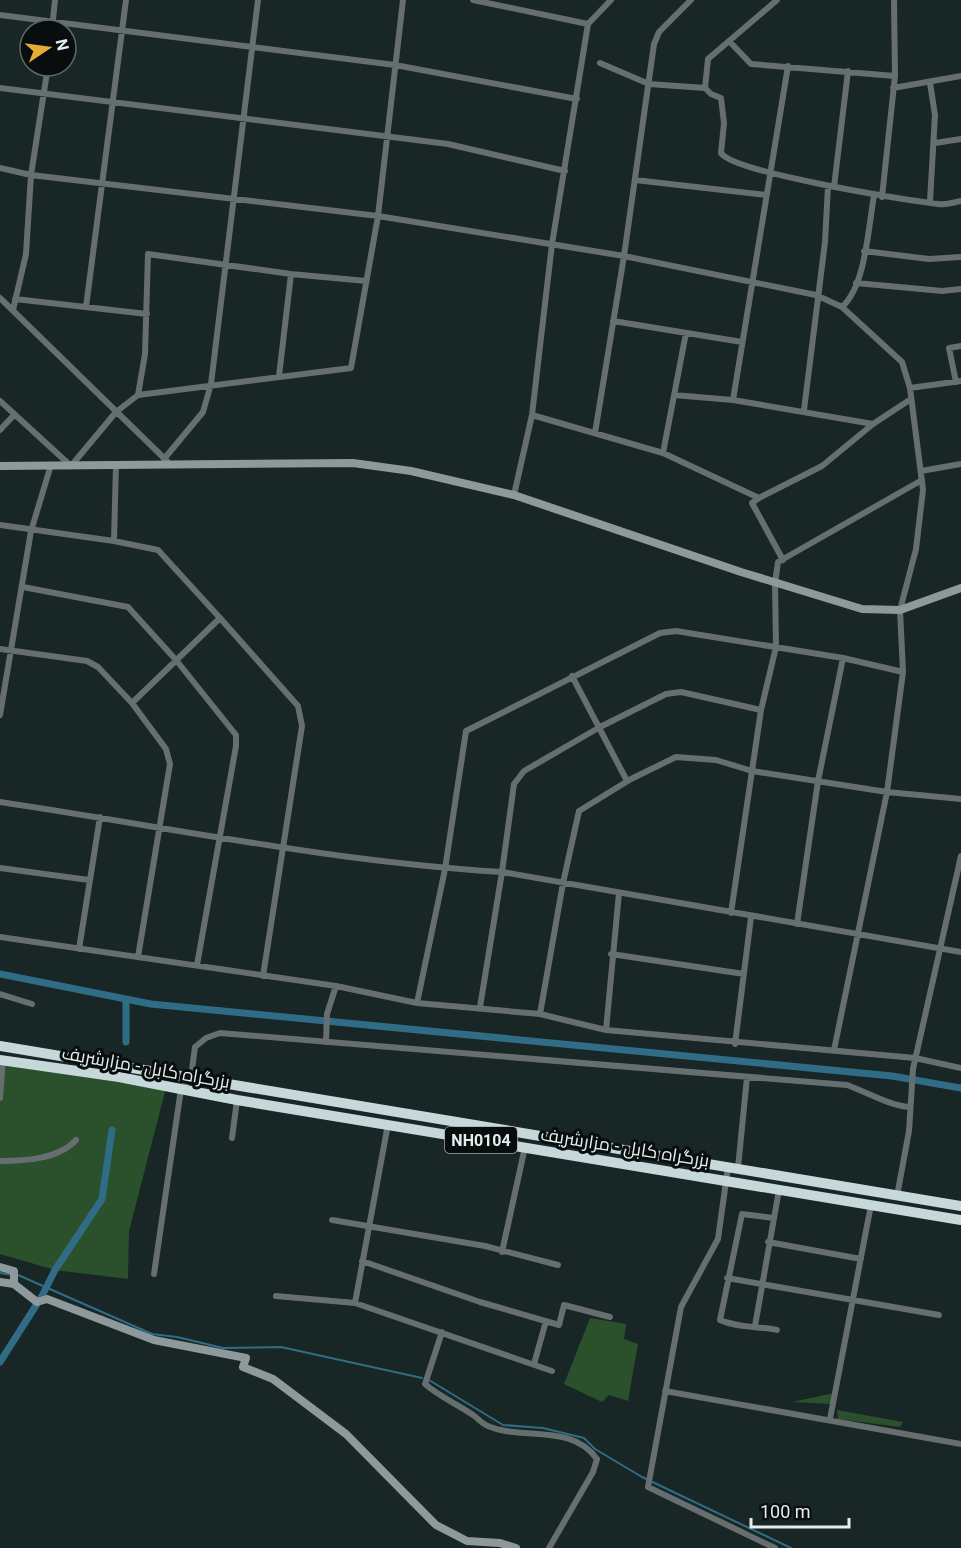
<svg xmlns="http://www.w3.org/2000/svg" width="961" height="1548" viewBox="0 0 961 1548" font-family="Roboto,Cairo,sans-serif">
	<rect width="100%" height="100%" fill="#182625"/>
	<path fill="#2b502c" d="M9,1061L167,1084L129,1231L128,1279L55,1270L0,1254V1069Z
		M590,1318L626,1324L624,1339L638,1344L628,1401L609,1395L602,1402L564,1384Z
		M834,1393L832,1404L792,1402Z
		M837,1410L903,1422L900,1427L838,1419Z"/>
	<g fill="none" stroke-linecap="round" stroke-linejoin="round">
		<path stroke="#316c86" stroke-width="2" d="M0,1273L12,1275
			M18,1275L152,1334L177,1337L223,1348L281,1347L422,1378
			M429,1380L503,1425L543,1428L584,1438L595,1449L642,1477L791,1548"/>
		<path stroke="#316c86" stroke-width="7" d="M0,974L151,1004L892,1076L961,1088
			M126,1042V999
			M0,1362L42,1296L55,1270L102,1199L112,1130"/>
		<path stroke="#676e6f" stroke-width="6" d="M473,0L588,24L552,244L532,415L514,495
			M0,15L395,65L577,99
			M588,24L611,0
			M52,30L55,0
			M729,41L751,64L895,76
			M600,63L649,84L705,88L708,59L777,0
			M930,83L935,115L930,201
			M0,88L448,144L565,171
			M705,88L711,94L721,98L724,123L721,153C734,173 907,200 938,204C946,205 954,203 961,201
			M893,88L961,76
			M935,143L961,139
			M0,168L31,175L378,216L624,256L816,295L842,307L902,362L910,388L923,490L916,549L900,610L903,672L887,792L834,1050
			M635,180L766,195
			M834,187L848,71
			M882,197L895,76L894,0
			M864,251L929,259L961,257
			M856,283L942,291L961,289
			M0,298L167,461
			M15,299L147,314
			M86,307L126,0
			M842,307C866,285 868,228 874,196
			M13,310L26,254L31,175L48,66
			M613,321L742,342
			M279,376L291,274
			M956,382L949,348L961,346
			M910,388L961,381
			M138,395L145,354L148,254L291,274L366,281
			M674,395L733,400L873,424
			M733,400L788,66
			M0,401L71,466L116,412L138,395L351,368L378,216L403,0
			M804,410L825,242L828,186
			M532,415L663,453L759,498L822,466L873,424L911,399
			M0,430L14,415
			M595,433L624,256L654,44L659,32L691,0
			M663,453L686,333
			M164,459L203,412L211,384L258,0
			M921,471L961,464
			M759,498L752,503L783,560
			M0,525L114,541L158,550L220,618
			M114,541L116,464
			M23,587L128,607L176,660L236,735V746L197,965
			M0,649L87,661L98,667L132,703L220,618L298,706L302,726L263,976
			M572,676L627,781
			M132,703L166,749L170,764L138,957
			M0,715L31,531L51,465
			M0,802C167,827 334,862 502,872L961,952
			M0,868L89,880
			M731,913L761,710L776,647L775,583L778,562L922,480
			M797,924L818,781L843,658
			M0,937L336,986L417,1003L540,1014L606,1030L915,1058L961,1068
			M79,949L100,817
			M611,954L744,974
			M0,994L32,1004
			M417,1003L445,869L466,731L660,633L676,631L843,658L903,672
			M480,1007L502,872L514,784L524,771L600,727L666,694L681,692L761,710
			M540,1014L563,883L579,811L631,779L676,757L716,760L752,771L887,792L961,799
			M606,1030L619,893
			M326,1042L327,1014L336,986
			M735,1044L751,917
			M0,1098L3,1060
			M232,1138L237,1100
			M0,1161C25,1161 59,1159 76,1140
			M728,1167L718,1239L681,1307L648,1487L775,1548
			M738,1168L747,1077
			M897,1196L909,1131L913,1069L961,856
			M773,1218L742,1214L720,1320C737,1328 758,1326 777,1330
			M332,1220L485,1246L558,1265
			M768,1242L861,1259
			M502,1252L525,1147
			M362,1261L480,1302L559,1325L564,1305L610,1317
			M154,1274L181,1089L191,1077L195,1047L206,1038L220,1033L847,1085C866,1092 891,1106 909,1107
			M727,1278L939,1315
			M276,1296L355,1303L552,1371
			M355,1303L388,1124
			M755,1326L779,1190
			M442,1332L425,1384C440,1397 457,1404 473,1415C478,1418 482,1424 488,1426C523,1441 571,1423 597,1459L593,1472L549,1548
			M534,1364L546,1321
			M665,1391L961,1444
			M830,1419L871,1205"/>
		<path stroke="#8e999b" stroke-width="8" d="M0,466L353,463L411,471L514,495L741,572L862,609L900,610L961,588
			M0,1267L14,1271V1284
			M0,1282L14,1284L37,1302L47,1299L154,1340L246,1358L243,1367L273,1379L346,1434L436,1525L467,1541L500,1543L516,1548"/>
		<path stroke="#c7d8db" stroke-width="10" d="M0,1046L961,1206
			M0,1060L119,1077L237,1100L961,1220"/>
	</g>
	<g text-anchor="middle" dominant-baseline="central" stroke-width="6" stroke-linejoin="round" paint-order="stroke">
		<rect fill="#080e0d" stroke="#a3abaa" stroke-width="1.5" x="445" y="1127" width="72" height="26" rx="4.5"/>
		<g font-size="16" font-weight="bold" fill="#e5eeed">
			<text x="481" y="1140">NH0104</text>
		</g>
		<g font-size="18" fill="#e5eeed" stroke="#080e0d">
			<text transform="translate(146 1067) rotate(10)">بزرگراه کابل - مزارشریف</text>
			<text transform="translate(625 1147) rotate(9)">بزرگراه کابل - مزارشریف</text>
		</g>
	</g>
	<g transform="translate(48 48) rotate(77)"><circle r="28" fill="#080e0d" stroke="#606867" stroke-width="1.5"/>
	<path d="M0-4.5L10 22L0 15L-10 22Z" fill="#e6ad36"/>
	<text y="-9" font-size="16" font-weight="bold" text-anchor="middle" fill="#e5eeed">N</text>
	</g>
	<path d="M751 1518v9h98v-9" fill="none" stroke="#e5eeed" stroke-width="3"/>
	<text x="760" y="1518" font-size="18" fill="#e5eeed" stroke="#080e0d" stroke-width="4.5" paint-order="stroke">100 m</text>
</svg>
